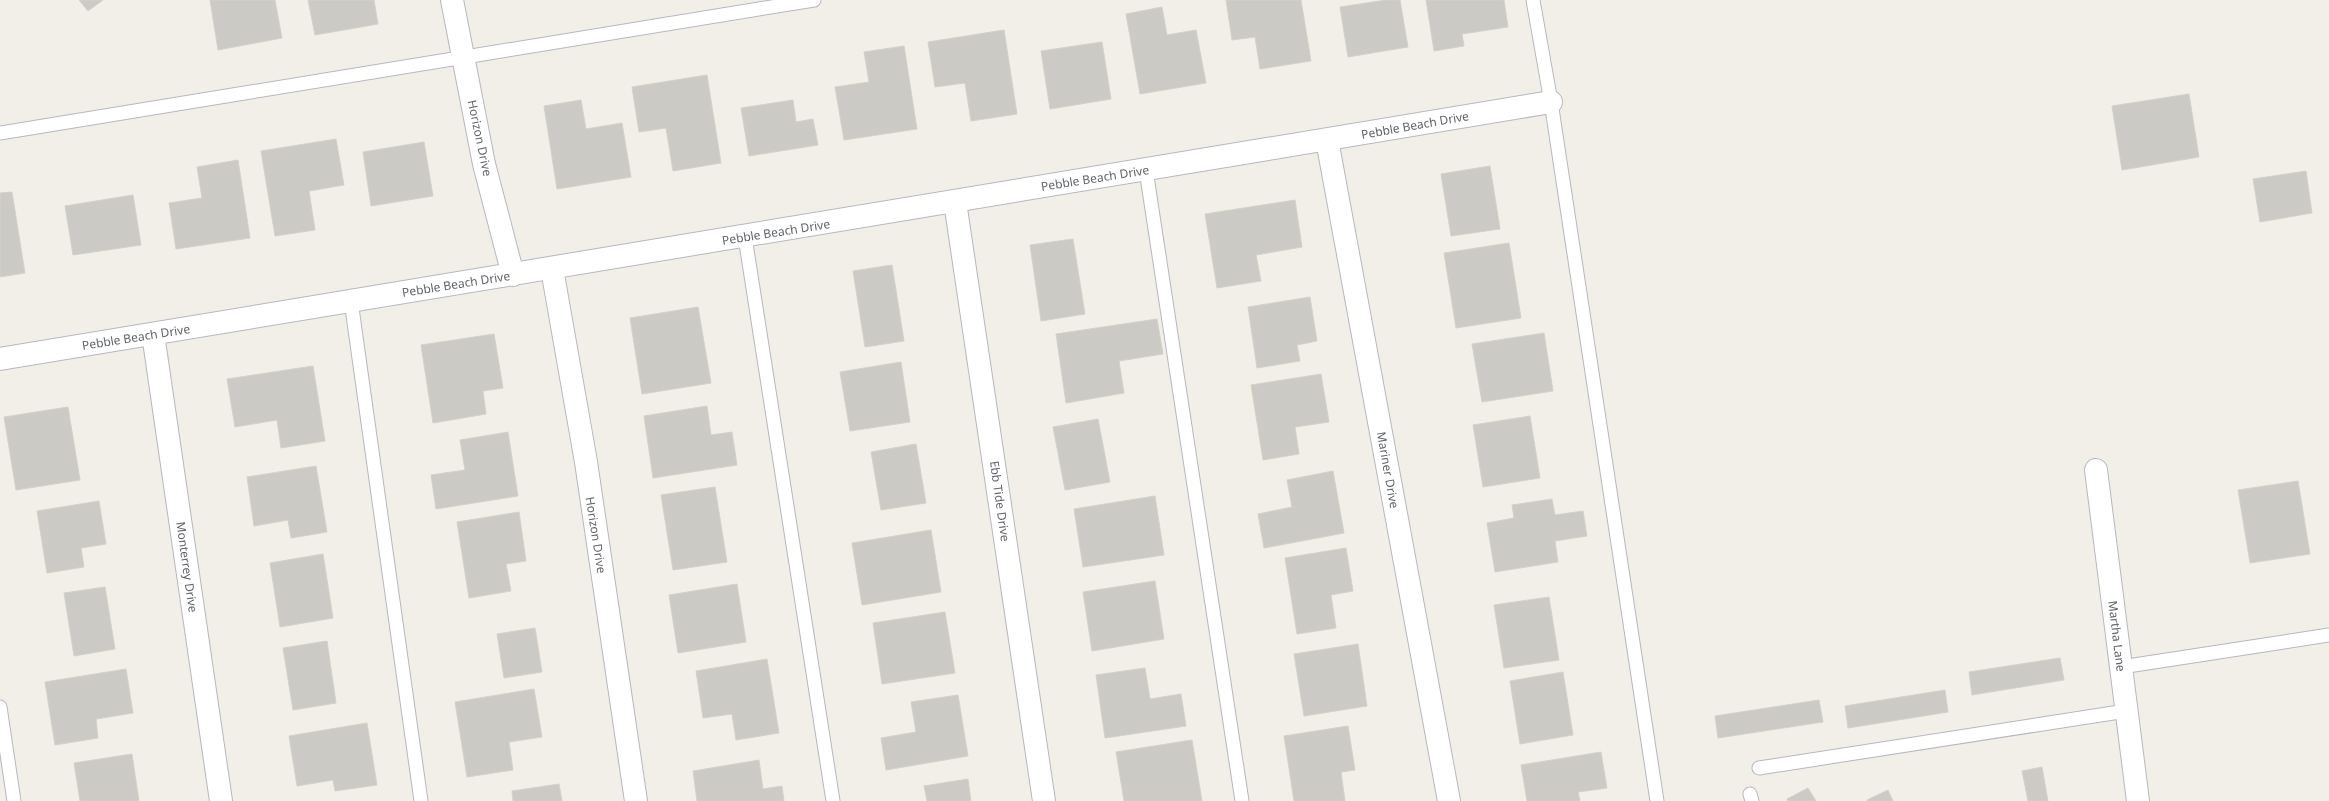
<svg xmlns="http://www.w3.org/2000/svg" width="2329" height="801" viewBox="0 0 2329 801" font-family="'Noto Sans',sans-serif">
	<rect width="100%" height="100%" fill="#f1efe8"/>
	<path fill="#cccac5" stroke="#d6d1c6" d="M79,0H103L88,11Z
		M210,0H275L282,38L218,50Z
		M308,0H374L378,24L315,35Z
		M1226,0H1301L1311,61L1260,69L1255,37L1232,40Z
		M1386,0H1400L1408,47L1348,57L1340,7Z
		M1426,0H1504L1508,27L1462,34L1464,46L1434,51Z
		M1162,7L1167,35L1196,30L1206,83L1140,94L1126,14Z
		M1004,30L1017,114L971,121L965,83L935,87L928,42Z
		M1102,42L1111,99L1050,109L1041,51Z
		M904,46L917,129L844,140L835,87L869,82L864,52Z
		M707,75L721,163L673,171L666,128L639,132L632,87Z
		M2189,94L2199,157L2122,170L2112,106Z
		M581,100L586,129L622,123L631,177L557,189L544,106Z
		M793,100L796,122L813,119L818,145L749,156L741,108Z
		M336,139L344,185L309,191L315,230L275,236L261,151Z
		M424,142L433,196L371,206L363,152Z
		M238,160L250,238L176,249L169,203L202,198L197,167Z
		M1490,166L1500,229L1451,236L1441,174Z
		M2306,171L2312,213L2260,222L2253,179Z
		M12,192L25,273L0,277V193Z
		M133,195L141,245L73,255L65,206Z
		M1295,200L1302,247L1256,255L1261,281L1217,288L1205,214Z
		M1073,239L1085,314L1041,321L1030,245Z
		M1509,243L1521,318L1456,328L1444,253Z
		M892,265L904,341L865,347L853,271Z
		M1310,297L1317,341L1297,345L1300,361L1257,368L1248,307Z
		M698,307L711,383L642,394L630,318Z
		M1157,319L1163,354L1119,361L1124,393L1066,403L1056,334Z
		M1544,333L1553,391L1482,402L1472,344Z
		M494,334L503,388L483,391L486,414L433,423L421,345Z
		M901,362L910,422L850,431L840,372Z
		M313,366L325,441L281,448L277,420L235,427L227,379Z
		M1321,374L1329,422L1295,427L1299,454L1263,460L1251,385Z
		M707,406L711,435L732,432L737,465L653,478L644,416Z
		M68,407L80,480L16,490L4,417Z
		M1530,416L1540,478L1483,487L1473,425Z
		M1098,419L1110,482L1065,490L1053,427Z
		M508,432L518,496L436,509L431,475L465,470L460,440Z
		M916,444L926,503L881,510L871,452Z
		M316,466L327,532L291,538L288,520L254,526L247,477Z
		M1333,471L1344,533L1264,548L1258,514L1292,507L1287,480Z
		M2298,481L2310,554L2250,563L2238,490Z
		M715,487L727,562L673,570L661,495Z
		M1155,496L1164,555L1083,567L1074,509Z
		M1552,499L1555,515L1583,511L1587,536L1555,541L1558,562L1495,572L1487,523L1514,518L1512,505Z
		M99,501L106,544L81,548L84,567L47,573L37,511Z
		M519,512L526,561L506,564L511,591L469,598L457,522Z
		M931,530L941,592L862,605L852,543Z
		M1346,548L1353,591L1331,595L1336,628L1297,634L1285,558Z
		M323,554L333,618L280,627L270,563Z
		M1155,581L1164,639L1092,651L1083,592Z
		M737,584L746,642L678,653L669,595Z
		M105,587L115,649L74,656L64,593Z
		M1549,597L1559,660L1504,668L1494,605Z
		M945,612L955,673L882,684L873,623Z
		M535,628L542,672L504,678L497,634Z
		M327,641L336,703L293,710L283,648Z
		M1358,644L1367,706L1304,716L1294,654Z
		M2060,658L2064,680L1972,695L1969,672Z
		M767,659L779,733L736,740L732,714L703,718L696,671Z
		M1145,668L1150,699L1181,694L1186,726L1105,738L1096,675Z
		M126,669L133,713L96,719L98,738L55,745L45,682Z
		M1563,672L1573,735L1520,744L1510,681Z
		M534,689L542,737L509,742L513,770L467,777L455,702Z
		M1945,690L1948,712L1848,728L1845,706Z
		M958,695L968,756L886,770L881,738L916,732L911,702Z
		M1819,700L1823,722L1718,738L1715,716Z
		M367,723L377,785L335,791L333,780L297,786L289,736Z
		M1348,726L1355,770L1341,772L1345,801H1294L1284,736Z
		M1192,740L1202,801H1124L1116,752Z
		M1601,752L1607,788L1578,792L1580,801H1527L1521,765Z
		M132,754L139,801H80L74,763Z
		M759,760L763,789L782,786L784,801H697L693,771Z
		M2042,767L2048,801H2028L2022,771Z
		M968,779L971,801H927L924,786Z
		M559,784L562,801H513L512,791Z
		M1808,788L1816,801H1788L1787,799Z
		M1888,790L1893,801H1867V800Z"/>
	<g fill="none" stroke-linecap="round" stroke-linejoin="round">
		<g stroke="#b5b8bc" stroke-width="15">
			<path id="service" d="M1533,0L1551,102L1657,801
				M0,133L814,0
				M1146,170L1242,801
				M745,237L833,801
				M351,301L421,801
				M2121,667L2329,635
				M0,707L14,801
				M1759,768L2126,711
				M1750,794L1752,801"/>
		</g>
		<g stroke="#b5b8bc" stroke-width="24">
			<path id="minor" d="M452,0L484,164L513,275
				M1327,140L1449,801
				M955,202L1044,801
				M552,269L586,462L636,801
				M153,334L221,801
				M0,359L1551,102
				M2096,470L2138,801"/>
		</g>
		<use href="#service" stroke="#fff" stroke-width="13"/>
		<use href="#minor" stroke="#fff" stroke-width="22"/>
	</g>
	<g text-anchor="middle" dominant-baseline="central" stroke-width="3" stroke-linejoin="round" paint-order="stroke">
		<g font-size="12" fill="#5f6368" stroke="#fff">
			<text transform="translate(1415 125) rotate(-10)">Pebble Beach Drive</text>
			<text transform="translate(480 138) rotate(78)">Horizon Drive</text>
			<text transform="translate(1095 178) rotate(-9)">Pebble Beach Drive</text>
			<text transform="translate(776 232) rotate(-9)">Pebble Beach Drive</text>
			<text transform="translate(456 284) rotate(-9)">Pebble Beach Drive</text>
			<text transform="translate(136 337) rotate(-9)">Pebble Beach Drive</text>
			<text transform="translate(1388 470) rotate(80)">Mariner Drive</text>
			<text transform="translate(1000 501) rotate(82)">Ebb Tide Drive</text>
			<text transform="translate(596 535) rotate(81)">Horizon Drive</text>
			<text transform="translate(187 567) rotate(82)">Monterrey Drive</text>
			<text transform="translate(2117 636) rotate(83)">Martha Lane</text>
		</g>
	</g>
</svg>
